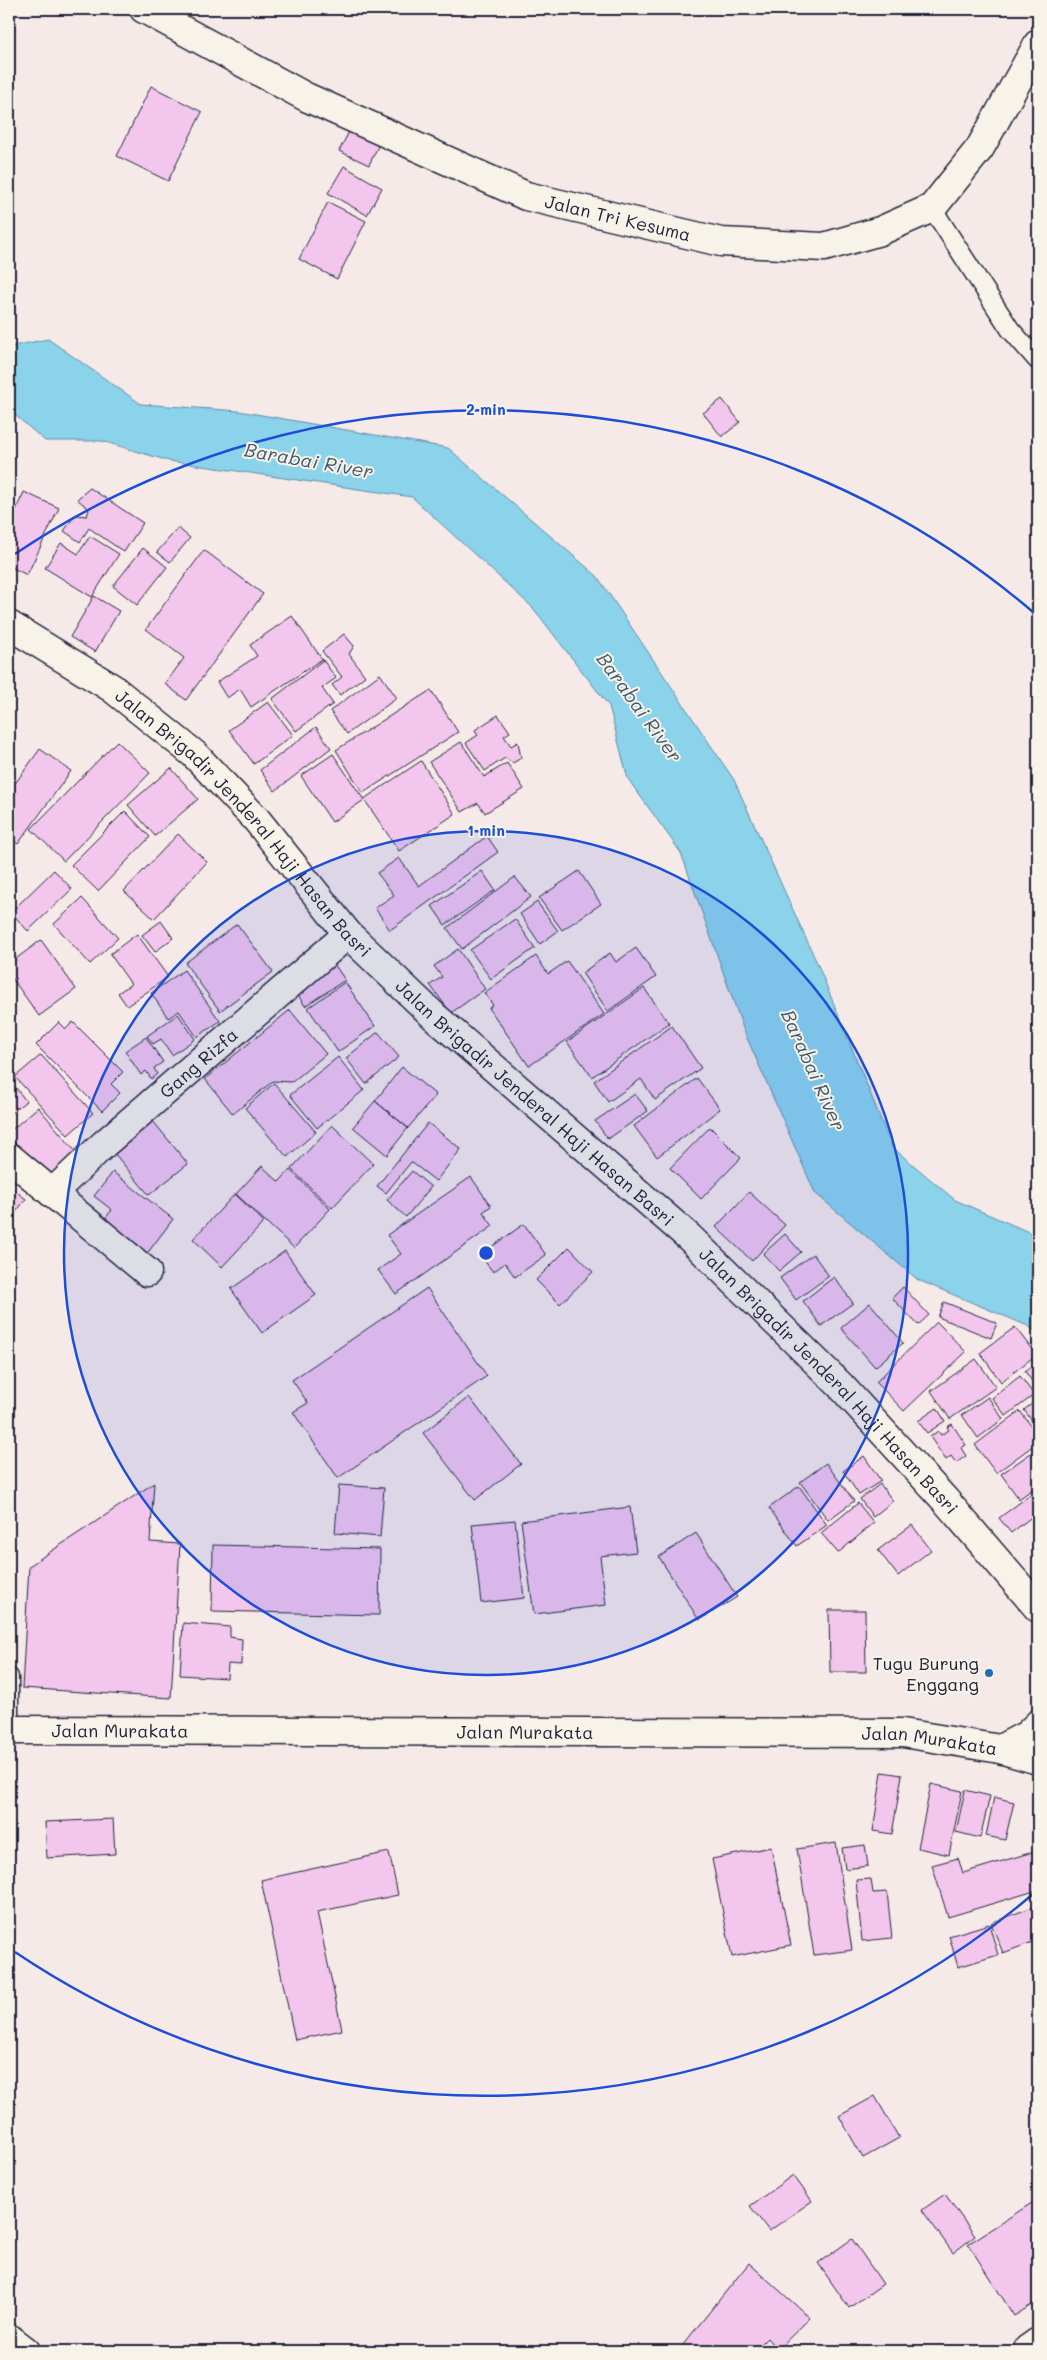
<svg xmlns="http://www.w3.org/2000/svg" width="1047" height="2360" viewBox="0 0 1047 2360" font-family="Mali,sans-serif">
	<rect width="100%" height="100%" fill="#f6eae9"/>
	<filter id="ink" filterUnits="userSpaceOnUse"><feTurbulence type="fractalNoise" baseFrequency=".02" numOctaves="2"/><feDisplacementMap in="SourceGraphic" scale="10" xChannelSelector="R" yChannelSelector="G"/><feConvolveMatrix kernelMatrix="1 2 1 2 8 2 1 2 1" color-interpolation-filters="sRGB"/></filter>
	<g filter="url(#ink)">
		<path fill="#8ad3eb" stroke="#608ca5" d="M48,339L141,404L239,411L448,448L597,576L734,780L818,965L892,1147L955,1200L1038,1236V1333L1028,1326L918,1280L815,1193L744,1031L681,853L628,779L609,706L533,608L412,497L169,461L102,441H45L9,410V347Z"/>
		<path fill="#f3c7ed" stroke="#22223b" d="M151,86L202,112L168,181L117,156Z
			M352,126L381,140L369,165L339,151Z
			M344,166L382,188L367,215L328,193Z
			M328,202L366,221L337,279L299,259Z
			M722,399L740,422L722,437L703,413Z
			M90,488L143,523L124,552L89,528L80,542L64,531L75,515L87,516L89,509L77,499Z
			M24,492L59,508L27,575L9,566V525Z
			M9,503L14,505L9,518Z
			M178,528L190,538L170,562L157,552Z
			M90,536L119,554L92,597L45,568L61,543L78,554Z
			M143,548L167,567L137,605L113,586Z
			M204,550L263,594L186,700L165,684L184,658L146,629Z
			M94,596L119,611L95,652L70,637Z
			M292,616L322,659L251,707L240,689L227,698L217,682L257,656L250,645Z
			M344,634L354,646L349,654L365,676L340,695L332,685L342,677L322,651Z
			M323,660L336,678L322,688L333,704L296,731L272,699Z
			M380,674L397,698L347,734L330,711Z
			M431,690L458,732L363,793L336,750Z
			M268,702L293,735L254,764L229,730Z
			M498,715L510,732L504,736L511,746L518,742L521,758L513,763L505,758L485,771L466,743L478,735L475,730Z
			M316,727L331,748L275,791L260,770Z
			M117,741L150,773L64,861L31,829Z
			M461,742L484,777L507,763L524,789L485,813L478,803L462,812L429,762Z
			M40,749L71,771L18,844L9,837V792Z
			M333,754L364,800L332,822L301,776Z
			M421,761L455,814L399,851L364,799Z
			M171,768L198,799L155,836L128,805Z
			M125,811L150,837L98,891L71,865Z
			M178,834L207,862L154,919L124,891Z
			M487,836L498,852L390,930L375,908L394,895L377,873L399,858L419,886Z
			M54,870L72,889L28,931L11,912Z
			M482,871L495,890L445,925L432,906Z
			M579,871L601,904L562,930L539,898Z
			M515,877L531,897L462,949L447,928Z
			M82,898L118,938L90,964L54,924Z
			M537,902L558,931L540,944L520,914Z
			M515,919L535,948L491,979L470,950Z
			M161,921L173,938L155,952L142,935Z
			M237,924L273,972L220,1011L185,963Z
			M137,934L168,977L127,1006L118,993L131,984L110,954Z
			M41,940L76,989L39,1016L9,974V964Z
			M636,948L656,977L608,1011L582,973L610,953L616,962Z
			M458,949L485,989L451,1013L430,985L442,977L434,966Z
			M536,956L548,974L567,961L604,1014L529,1066L489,1008L493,1005L484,993Z
			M332,961L345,980L305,1006L293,987Z
			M184,970L220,1021L197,1037L179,1011L168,1018L151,993Z
			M345,982L375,1026L338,1052L308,1008Z
			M644,988L669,1023L592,1077L567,1042Z
			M290,1010L326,1054L292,1082L273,1081L233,1114L205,1079Z
			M178,1014L195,1039L172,1055L161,1039L153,1044L147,1036Z
			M59,1022L66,1029L73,1022L123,1072L111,1084L120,1093L102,1111L36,1045Z
			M672,1026L701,1068L655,1100L641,1079L608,1102L594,1081Z
			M378,1032L399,1057L366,1084L346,1058Z
			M146,1037L163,1062L154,1068L157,1074L151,1079L146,1071L141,1075L125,1051Z
			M41,1055L93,1113L68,1135L15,1077Z
			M338,1057L364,1090L317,1128L290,1095Z
			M402,1067L436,1095L408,1128L375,1101Z
			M697,1078L720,1109L657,1157L634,1126Z
			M9,1079L26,1101L9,1115Z
			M274,1083L316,1132L287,1157L245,1108Z
			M635,1094L648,1111L608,1139L595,1121Z
			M375,1101L408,1128L387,1155L353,1127Z
			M38,1107L82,1159L57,1180L52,1174L42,1182L9,1144V1132Z
			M148,1115L188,1164L149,1195L109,1147Z
			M428,1123L461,1149L436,1181L411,1162L386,1193L377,1186Z
			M332,1125L373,1164L332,1208L291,1169Z
			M710,1127L741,1158L701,1199L670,1168Z
			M262,1166L279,1182L290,1170L330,1209L294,1248L236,1194Z
			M412,1171L431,1187L406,1217L387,1200Z
			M113,1172L173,1219L146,1255L103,1221L112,1210L94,1196Z
			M471,1177L491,1206L483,1212L493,1226L396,1294L378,1270L401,1254L387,1235Z
			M9,1186L26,1199L9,1221Z
			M749,1192L785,1225L752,1261L716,1227Z
			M235,1194L264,1222L222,1267L193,1239Z
			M524,1224L546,1255L515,1277L505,1263L493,1272L480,1255Z
			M785,1234L801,1252L779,1271L763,1254Z
			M569,1247L593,1272L560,1304L536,1280Z
			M285,1251L316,1295L262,1333L231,1289Z
			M813,1254L829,1276L796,1300L780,1278Z
			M834,1277L853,1303L821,1326L803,1301Z
			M903,1287L929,1315L918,1325L892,1298Z
			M427,1288L487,1376L338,1478L293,1412L308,1403L292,1380Z
			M944,1302L997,1323L991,1338L938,1317Z
			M870,1303L903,1343L875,1367L841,1328Z
			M937,1322L966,1352L904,1411L876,1382Z
			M1015,1327L1036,1355L1001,1382L980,1353Z
			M976,1359L996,1387L950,1419L931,1391Z
			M1038,1362V1388L1037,1389L1025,1371Z
			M1020,1376L1034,1395L1006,1416L992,1398Z
			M469,1397L521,1464L475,1500L423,1433Z
			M988,1397L1003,1419L978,1438L962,1415Z
			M1038,1399V1429L1024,1410Z
			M937,1408L945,1421L927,1433L918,1421Z
			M1020,1411L1038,1435V1442L996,1473L975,1445Z
			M952,1424L966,1445L961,1448L966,1456L956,1463L951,1456L946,1460L930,1437L938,1431L941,1435L949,1430L947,1427Z
			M1038,1448V1485L1019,1499L1001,1474Z
			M864,1456L881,1481L859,1495L843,1471Z
			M826,1463L854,1501L828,1520L800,1482Z
			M154,1483L150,1542L180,1544L171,1698L22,1688L29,1566Z
			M880,1484L893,1501L873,1517L860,1499Z
			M339,1485L384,1488L380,1537L335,1533Z
			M799,1486L827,1525L797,1546L769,1508Z
			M1038,1489V1512L1011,1533L999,1518Z
			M858,1503L874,1523L838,1553L821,1533Z
			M630,1507L636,1552L600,1556L606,1605L534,1614L521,1521Z
			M515,1520L524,1598L481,1603L472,1524Z
			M912,1525L931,1550L898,1576L878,1550Z
			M696,1533L737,1597L699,1620L659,1557Z
			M213,1545L380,1549L379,1615L212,1611Z
			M829,1610H865L866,1672H830Z
			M183,1623L230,1627V1637L242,1639L241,1665L228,1664L227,1678L180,1675Z
			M882,1772L902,1775L892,1834L873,1831Z
			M931,1784L962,1791L949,1855L918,1848Z
			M965,1790L990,1796L980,1838L956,1832Z
			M994,1797L1014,1802L1005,1840L986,1836Z
			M113,1819L115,1854L47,1858L45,1822Z
			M836,1843L852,1950L814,1955L797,1849Z
			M865,1845L868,1866L845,1869L842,1848Z
			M771,1847L791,1945L732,1957L712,1859Z
			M1036,1851L1038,1859V1890L948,1917L932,1865L958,1858L963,1873Z
			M389,1852L398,1895L317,1912L342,2030L295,2040L261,1880Z
			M871,1879L873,1893L887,1892L892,1938L862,1941L856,1880Z
			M1038,1905V1940L1003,1953L991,1923Z
			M989,1924L998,1955L958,1967L949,1936Z
			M875,2096L899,2138L863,2158L839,2116Z
			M793,2175L812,2201L769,2231L750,2206Z
			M945,2194L975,2236L953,2253L922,2210Z
			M1038,2199V2301L1014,2316L968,2244Z
			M852,2239L883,2284L849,2308L818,2263Z
			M749,2263L810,2318L777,2350L767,2338L754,2351H678Z"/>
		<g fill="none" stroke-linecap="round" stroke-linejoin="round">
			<g stroke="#22223b" stroke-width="21">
				<path id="lane" d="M932,208L1010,329L1038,361
					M9,1677V1730"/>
			</g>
			<g stroke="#22223b" stroke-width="31">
				<g id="street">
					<path id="s1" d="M144,9L306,97L526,196L721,242L824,247L880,231L932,208L980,148L1038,44"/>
					<path d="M9,1157L147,1272"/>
					<path id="s2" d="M52,1193L104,1144L348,934"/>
					<path d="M9,2338L26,2351"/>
					<path d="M1028,2349L1038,2342"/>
				</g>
			</g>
			<g stroke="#22223b" stroke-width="31">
				<g id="secondary">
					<path id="s3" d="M9,625L112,688L194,754L256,819L348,934L434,1016L689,1237L840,1385L946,1501L1038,1608"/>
				</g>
			</g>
			<g stroke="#22223b" stroke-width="31">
				<g id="primary">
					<path id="s4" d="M9,1730L903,1733L1000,1749L1038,1760"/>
					<path d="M1000,1749L1027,1735L1038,1724"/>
				</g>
			</g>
			<use href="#lane" stroke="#f7f3e8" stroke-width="18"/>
			<use href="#street" stroke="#f7f3e8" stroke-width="28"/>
			<use href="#secondary" stroke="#f7f3e8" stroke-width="28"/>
			<use href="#primary" stroke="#f7f3e8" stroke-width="28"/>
		</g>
	</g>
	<circle cx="486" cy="1253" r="422" fill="#1d4ed8" fill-opacity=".12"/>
	<g fill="none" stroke="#1d4ed8" stroke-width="2.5">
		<circle cx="486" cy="1253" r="422"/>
		<path d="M1033 1894A843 843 0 0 1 15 1952M15 554A843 843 0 0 1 1033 612"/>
	</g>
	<circle fill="#1f6fb2" stroke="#f7f3e8" stroke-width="2" cx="989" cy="1673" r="5"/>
	<g text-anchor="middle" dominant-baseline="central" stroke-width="4" stroke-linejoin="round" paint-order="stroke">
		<g font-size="18" fill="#22223b" stroke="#f7f3e8">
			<text stroke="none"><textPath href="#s1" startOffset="520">Jalan Tri Kesuma</textPath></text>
			<text stroke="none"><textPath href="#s3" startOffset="310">Jalan Brigadir Jenderal Haji Hasan Basri</textPath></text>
			<text stroke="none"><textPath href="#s2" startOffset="196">Gang Rizfa</textPath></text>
			<text stroke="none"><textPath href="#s3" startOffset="715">Jalan Brigadir Jenderal Haji Hasan Basri</textPath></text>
			<text stroke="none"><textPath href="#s3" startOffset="1120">Jalan Brigadir Jenderal Haji Hasan Basri</textPath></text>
			<text stroke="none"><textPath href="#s4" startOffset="111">Jalan Murakata</textPath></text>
			<text stroke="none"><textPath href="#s4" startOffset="516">Jalan Murakata</textPath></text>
			<text stroke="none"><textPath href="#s4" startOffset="921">Jalan Murakata</textPath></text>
		</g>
		<g font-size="18" fill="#22223b" stroke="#f7f3e8" text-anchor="end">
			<text x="979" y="1663">Tugu Burung<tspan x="979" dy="21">Enggang</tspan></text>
		</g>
		<g font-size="19" font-style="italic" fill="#415770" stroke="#f7f3e8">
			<text transform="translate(309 460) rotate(10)">Barabai River</text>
			<text transform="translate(640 707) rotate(54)">Barabai River</text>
			<text transform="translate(814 1070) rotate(66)">Barabai River</text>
		</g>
	</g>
	<circle cx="486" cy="1253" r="8" fill="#1d4ed8" stroke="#f7f3e8" stroke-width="2.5"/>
	<g font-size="15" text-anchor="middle" font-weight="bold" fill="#1d4ed8" stroke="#f7f3e8" stroke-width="4" stroke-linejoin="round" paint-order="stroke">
		<text x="486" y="415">2 min</text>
		<text x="486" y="836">1 min</text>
	</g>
	<rect width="1047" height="2360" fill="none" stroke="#f7f3e8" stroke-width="30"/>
	<rect x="15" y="15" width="1017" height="2330" fill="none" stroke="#22223b" stroke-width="2" filter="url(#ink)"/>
</svg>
